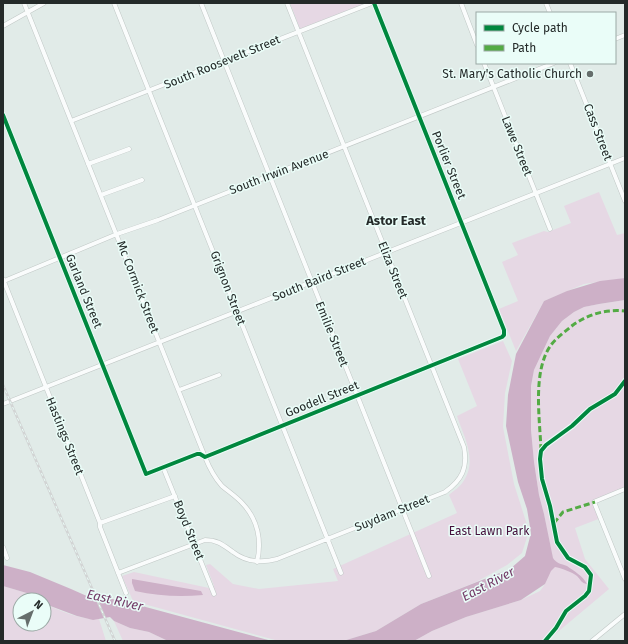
<svg xmlns="http://www.w3.org/2000/svg" width="628" height="644" viewBox="0 0 628 644" font-family="'Fira Sans',sans-serif">
	<rect width="100%" height="100%" fill="#e1ebe8"/>
	<path fill="#e6d8e4" d="M290,3H366L300,29Z
		M599,192L617,235L625,233V278L584,284L544,301L516,351L499,309L518,301L502,262L518,255L512,243L544,231L548,232L571,223L564,206Z
		M625,300V489L595,501L601,518L575,528L585,559L609,589L547,641H414L432,631L466,617L521,600L540,591L545,584L553,560L544,514L539,495L534,462L531,430V386L534,370L550,336L562,321L574,312L584,307L599,304Z
		M503,341L512,361L505,393L503,427L514,484L529,531L522,553L507,565L476,582L421,604L376,631L343,641L275,640L133,601L122,576L134,572L209,588L214,586L206,565L210,564L233,584L259,589L338,581L333,569L457,513L449,495C453,491 460,487 463,482C478,461 464,437 457,416L477,406L458,359Z
		M3,586L30,594L39,600H20V624H44V603C57,610 84,621 99,619L106,641H3Z
		M114,621L130,628L149,632L168,641H123Z"/>
	<path fill="#cdb0c7" d="M625,278V300L599,304L584,307L574,312L562,321L550,336L534,370L531,386V430L534,462L539,495L544,514L553,558C556,563 561,564 567,566C574,571 583,576 587,584C581,583 581,580 577,576C572,572 561,568 555,567L551,571L545,584L521,600L466,617L432,631L414,641H343L376,631L421,604L510,569L525,556L531,533L527,509L518,482L506,426L508,395L516,354L544,301L567,291L600,281Z
		M3,565L30,572L71,589L89,597L108,598L142,606L272,641H168L149,632L130,628L114,621L110,617L93,620L77,616L45,604L44,603V600H39L30,594L3,586Z
		M132,579L201,591L203,595C180,597 158,596 135,591L132,583Z"/>
	<g fill="none" stroke-linecap="round" stroke-linejoin="round">
		<g stroke="#c1c8c6" stroke-width="5">
			<path id="minor" d="M24,3L205,457C209,467 214,477 222,486C229,492 237,497 243,504C258,520 262,541 257,562
				M114,3L341,573
				M201,3L429,576
				M461,3L477,45
				M546,3L550,13
				M3,26L44,3
				M615,39L625,35
				M484,63L550,229
				M570,63L625,201
				M3,115L146,474L197,454H200L205,457L502,337L504,335V330L374,3
				M71,121L372,3
				M88,164L129,149
				M101,195L142,180
				M3,279L100,523V527L126,593
				M4,281L117,234L158,220L554,63
				M179,390L219,375
				M3,404L625,158
				M163,467L214,594
				M625,489L596,501L594,502L625,579
				M100,523L175,496
				M3,547L7,558
				M118,573L205,540C218,540 223,545 233,552C246,562 262,563 277,559L445,492C462,480 468,468 464,447L287,3
				M592,641L625,614"/>
		</g>
		<use href="#minor" stroke="#fafcfc" stroke-width="4"/>
		<g stroke="#d2d4d4" stroke-width="2.5">
			<path id="rail" d="M3,385L115,641"/>
		</g>
		<use href="#rail" stroke="#eafdf8" stroke-width="1" stroke-dasharray="3" stroke-linecap="butt"/>
		<path stroke="#53ab44" stroke-width="3" stroke-dasharray="6 3" stroke-linecap="butt" d="M541,450C540,420 532,371 551,345C556,338 566,331 573,325C589,314 606,309 625,311
			M554,523L563,512L595,502"/>
		<g stroke="#eafdf8" stroke-width="6">
			<path id="cycleway" d="M3,115L146,474L197,454H200L205,457L502,337L504,335V330L374,3
				M545,641L556,628L566,611L585,596L589,591L591,575L585,567L568,558L557,542L550,506L542,479L540,459L541,451L546,445L572,426L590,409L615,394L625,381"/>
		</g>
		<use href="#cycleway" stroke="#00873e" stroke-width="4"/>
	</g>
	<circle fill="#666e6c" stroke="#eafdf8" stroke-width="1.5" cx="590" cy="74" r="4"/>
	<g text-anchor="middle" dominant-baseline="central" stroke-width="3" stroke-linejoin="round" paint-order="stroke">
		<g font-size="12" fill="#242a29" stroke="#eafdf8">
			<text transform="translate(222 62) rotate(-22)">South Roosevelt Street</text>
			<text transform="translate(598 132) rotate(69)">Cass Street</text>
			<text transform="translate(517 146) rotate(68)">Lawe Street</text>
			<text transform="translate(449 165) rotate(68)">Porlier Street</text>
			<text transform="translate(279 172) rotate(-21)">South Irwin Avenue</text>
			<text transform="translate(393 270) rotate(68)">Eliza Street</text>
			<text transform="translate(319 279) rotate(-22)">South Baird Street</text>
			<text transform="translate(138 287) rotate(69)">Mc Cormick Street</text>
			<text transform="translate(228 288) rotate(69)">Grignon Street</text>
			<text transform="translate(84 291) rotate(68)">Garland Street</text>
			<text transform="translate(332 334) rotate(68)">Emilie Street</text>
			<text transform="translate(322 399) rotate(-22)">Goodell Street</text>
			<text transform="translate(65 436) rotate(68)">Hastings Street</text>
			<text transform="translate(392 513) rotate(-22)">Suydam Street</text>
			<text transform="translate(189 530) rotate(68)">Boyd Street</text>
		</g>
		<g font-size="12" fill="#242a29" stroke="#eafdf8" text-anchor="end">
			<text x="582" y="74">St. Mary's Catholic Church</text>
		</g>
		<g font-size="12" fill="#450f3c" stroke="#eafdf8">
			<text x="489" y="531">East Lawn Park</text>
		</g>
		<g font-size="13" font-weight="bold" fill="#242a29" stroke="#eafdf8">
			<text x="396" y="220">Astor East</text>
		</g>
		<g font-size="13" font-style="italic" fill="#733a67" stroke="#eafdf8">
			<text transform="translate(488 584) rotate(-28)">East River</text>
			<text transform="translate(115 600) rotate(13)">East River</text>
		</g>
	</g>
	<rect width="628" height="644" fill="none" stroke="#242a29" stroke-width="8"/>
	<rect x="476" y="12" width="140" height="52" fill="#eafdf8" stroke="#9ba9a5"/>
	<rect x="484" y="25" width="20" height="6" fill="#00873e" stroke="#9ba9a5"/>
	<text x="512" y="32" font-size="12" fill="#242a29">Cycle path</text>
	<rect x="484" y="45" width="20" height="6" fill="#53ab44" stroke="#9ba9a5"/>
	<text x="512" y="52" font-size="12" fill="#242a29">Path</text>
	<g transform="translate(32 612) rotate(42)"><circle r="19" fill="#eafdf8" stroke="#9ba9a5"/>
	<path d="M0-3L7 15L0 10L-7 15Z" fill="#666e6c"/>
	<text y="-6" font-size="11" font-weight="bold" text-anchor="middle" fill="#242a29">N</text>
	</g>
</svg>
